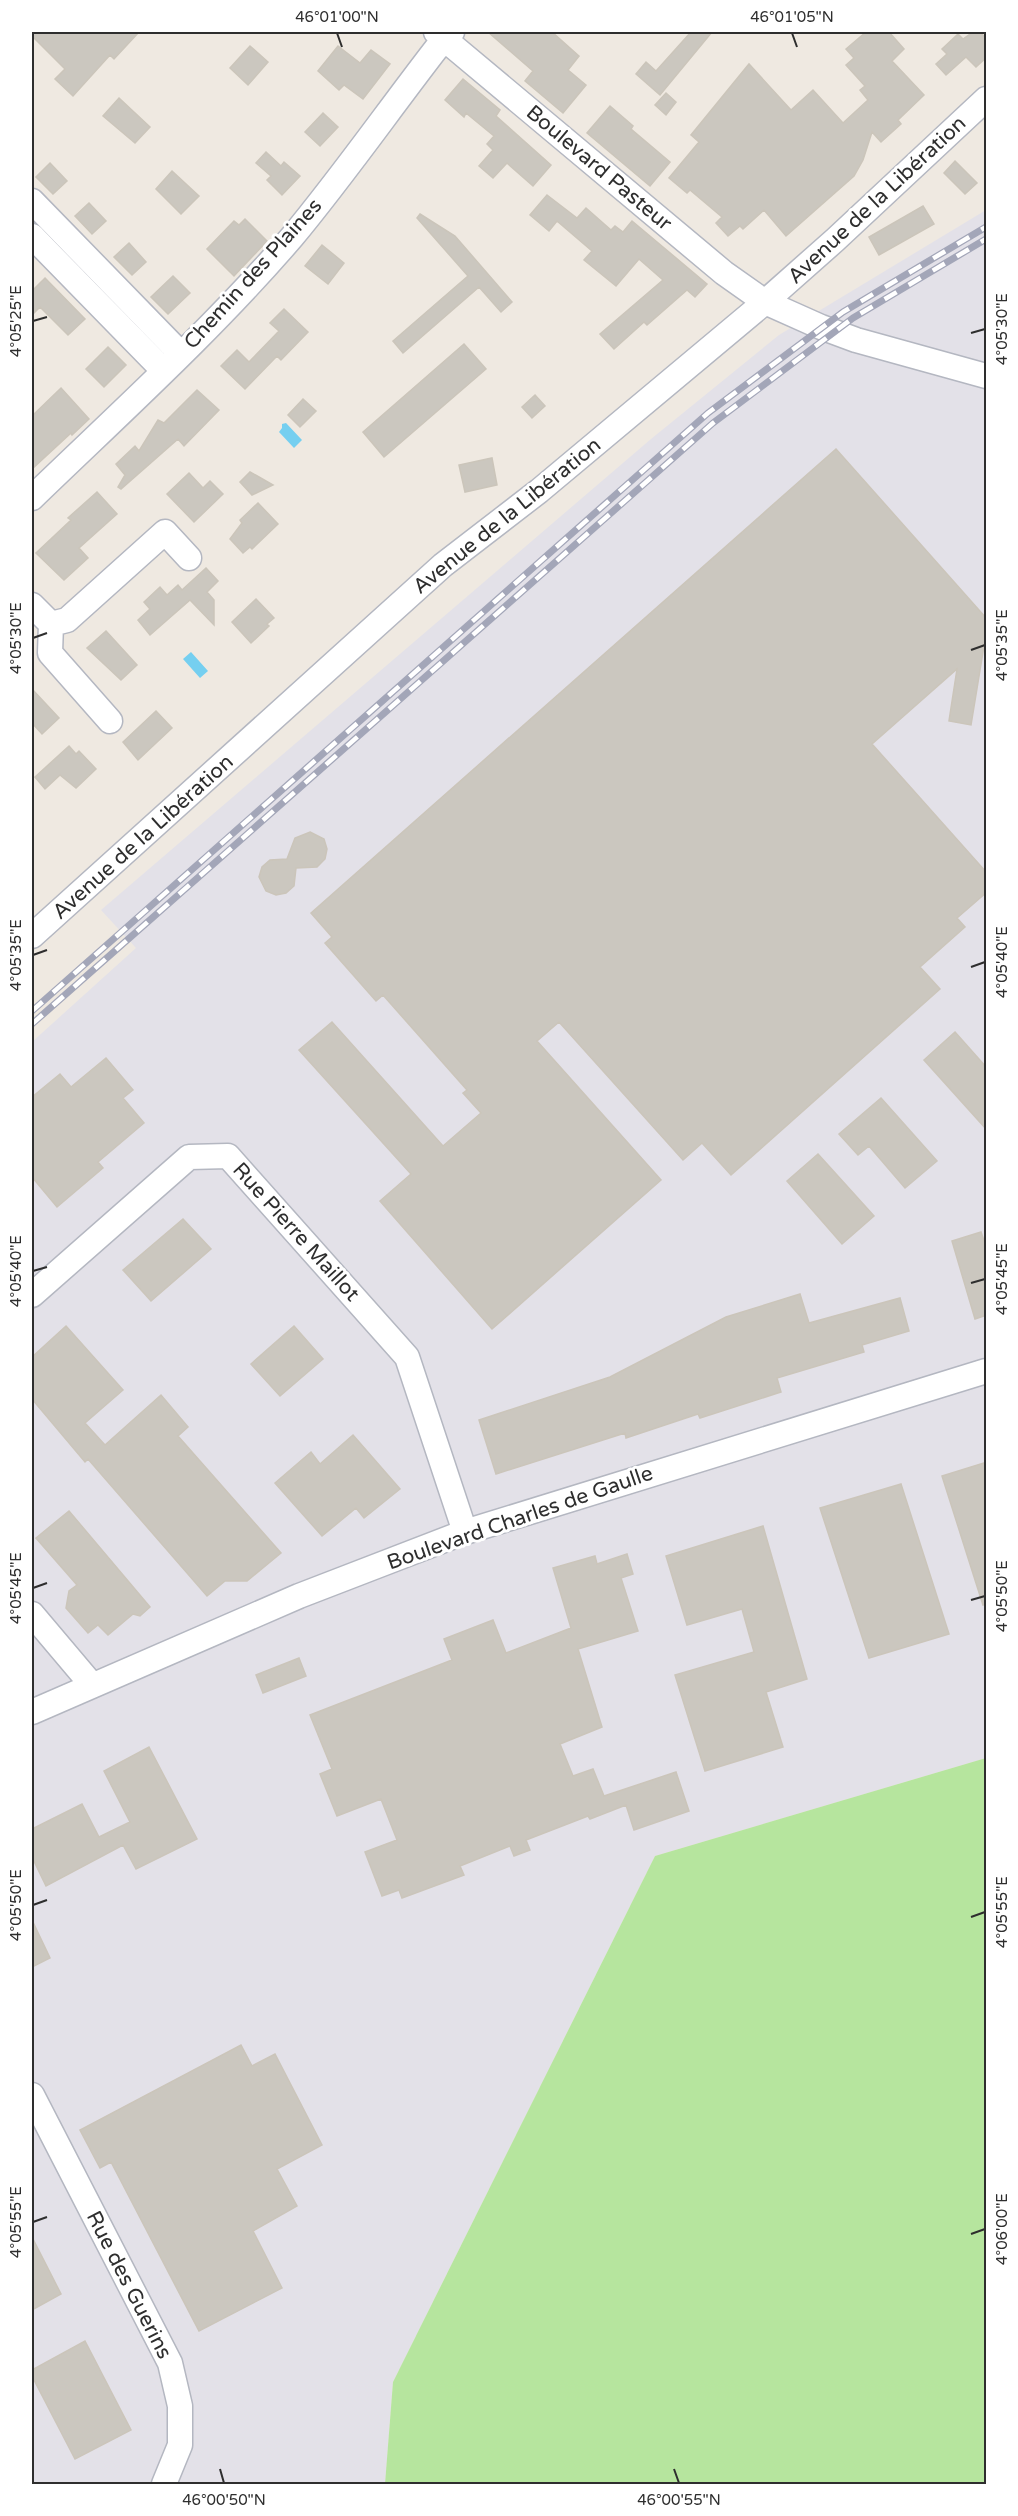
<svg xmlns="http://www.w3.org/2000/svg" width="1018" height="2516" viewBox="0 0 1018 2516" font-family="'Varela Round',sans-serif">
	<rect width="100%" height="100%" fill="#efe9e1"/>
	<path fill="#e3e1e8" d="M986,210V1758L655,1856L393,2382L385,2484H32V1042L136,948L101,910L651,439L779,335Z"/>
	<path fill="#b6e59e" d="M986,1758V2484H385L393,2382L655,1856Z"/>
	<path fill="#75cff0" d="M286,423L302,440L294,448L279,432L282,428V424Z
		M191,652L208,671L200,678L183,659Z"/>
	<path fill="#cbc7bf" stroke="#cbc5ba" stroke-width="1.5" d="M32,32H139L114,59L110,55L73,96L55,79L65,69L32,36Z
		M488,32H552L579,56L568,70L586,85L563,113L525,81L533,71Z
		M691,32H712L660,95L636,74L646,62L656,71Z
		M866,32H889L904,49L892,61L924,95L898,120L901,124L881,142L872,132L863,160L854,176L786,236L764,210L743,229L740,226L728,236L716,223L722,217L690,190L687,193L669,178L699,142L691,135L749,64L791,110L813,90L843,123L868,100L860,90L865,86L846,65L854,58L846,49Z
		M973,32H980L987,39V57L976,67L966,57L946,75L936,64L947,54L942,49L958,34L963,39Z
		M250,46L268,62L248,85L230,68Z
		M338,46L360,63L371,50L390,64L363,99L344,85L339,90L318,71Z
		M463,79L500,110L496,116L551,165L533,186L507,163L493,178L479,166L493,150L487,144L494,136L466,113L464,117L445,100Z
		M666,93L676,102L666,115L655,105Z
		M119,98L150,127L135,143L103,116Z
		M610,106L633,126L631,129L670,162L650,186L587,133Z
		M323,113L338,127L320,146L305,132Z
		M266,152L281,166L284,162L300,176L282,195L267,180L271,176L256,163Z
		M955,161L977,183L965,194L944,173Z
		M50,163L67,181L53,194L36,177Z
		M172,171L199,196L181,214L156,189Z
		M547,195L577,218L586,208L611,230L615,226L623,232L632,221L707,284L695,297L687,290L647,325L644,322L614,349L600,334L663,280L639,259L616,286L584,260L592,251L557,221L549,231L530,215Z
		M89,203L106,221L92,234L75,216Z
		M923,206L934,224L879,255L869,237Z
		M420,214L455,236L512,302L501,312L479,287L403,353L393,341L468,276L417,218Z
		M245,219L267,241L234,276L207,249L234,221L239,225Z
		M129,243L146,262L132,275L114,257Z
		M322,245L344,263L328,284L305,266Z
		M173,276L190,293L168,314L151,297Z
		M45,278L85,319L68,335L40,307L32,315V291Z
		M284,309L308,332L281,360L277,356L245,389L221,366L237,350L249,362L279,331L270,323Z
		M464,344L486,369L384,457L363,432Z
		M108,347L126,365L104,387L86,369Z
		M61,388L89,419L72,435L71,433L32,469V416Z
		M197,390L219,410L184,446L178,439L121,489L118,487L125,475L116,464L135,446L139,451L158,420L164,423Z
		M535,395L545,406L532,418L522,407Z
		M303,399L316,411L300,427L288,415Z
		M836,449L987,619V644L984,646L971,725L949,721L957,669L872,744L987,873V892L957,918L965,927L920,967L940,989L731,1175L702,1143L683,1160L559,1022L537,1041L661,1180L492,1329L380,1201L411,1174L299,1050L332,1022L443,1146L481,1113L463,1093L467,1090L383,995L376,1001L325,943L332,937L311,913Z
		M492,458L497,485L465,492L459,465Z
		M250,472L259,477L273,485L252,495L240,482Z
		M189,473L203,488L210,481L223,494L194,522L167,494Z
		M97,492L117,514L79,548L88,558L64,580L36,553L71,520L68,518Z
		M258,503L278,524L252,549L250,547L243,553L230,539L242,523L240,520Z
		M206,568L218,581L207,592L214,600V625L190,600L150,635L138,620L150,609L144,602L160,587L167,595L178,585L182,590Z
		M256,599L274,618L267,624L269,626L251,643L232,622Z
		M106,631L137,665L121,680L87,648Z
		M32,689L59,718L42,734L32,723Z
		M156,711L172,728L138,760L123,742Z
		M69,746L76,754L79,751L96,769L76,788L60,775L45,789L35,777Z
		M310,832L324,839L327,849L325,859L317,867L296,868L294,886L286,893L276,895L266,891L259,877L262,867L270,860L287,859L295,838Z
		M955,1032L987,1068V1130L924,1060Z
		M106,1058L133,1090L123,1098L144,1123L98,1162L103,1168L57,1207L32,1177V1097L60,1074L71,1087Z
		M881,1098L937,1161L905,1188L869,1146L858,1155L839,1134Z
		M818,1154L874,1216L842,1244L787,1181Z
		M183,1219L211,1249L151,1301L123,1270Z
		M981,1232L987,1249V1315L975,1319L952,1241Z
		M800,1294L809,1323L900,1298L909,1331L862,1345L864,1352L777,1378L781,1392L700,1418L698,1414L626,1438L625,1433L496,1474L479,1420L610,1377L726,1317Z
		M66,1326L123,1390L85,1423L105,1445L161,1395L188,1427L178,1436L281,1553L247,1581H225L207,1596L88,1459L85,1462L32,1399V1357Z
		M294,1326L323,1359L280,1396L251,1364Z
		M353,1435L400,1489L364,1518L356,1508L322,1536L275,1483L311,1452L320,1464Z
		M987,1462V1604L983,1605L942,1476Z
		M901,1484L949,1634L869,1658L820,1508Z
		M69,1511L150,1607L140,1616L133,1614L108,1635L98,1625L88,1633L66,1608L69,1591L77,1585L36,1538Z
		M763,1526L807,1679L766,1692L783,1747L705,1771L675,1675L754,1652L742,1609L687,1625L666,1556Z
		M627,1554L633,1574L621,1578L638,1631L578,1649L602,1727L560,1744L573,1776L593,1769L604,1796L676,1772L689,1811L634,1830L626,1805L590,1819L588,1816L526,1840L530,1850L514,1856L510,1846L460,1866L464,1875L402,1898L399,1890L382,1896L365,1852L397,1840L381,1799L337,1816L320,1774L332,1769L310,1715L452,1660L444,1639L493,1620L506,1653L571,1628L553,1568L595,1556L597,1564Z
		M299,1658L306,1676L263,1693L256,1675Z
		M149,1747L197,1839L136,1869L123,1845L46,1886L32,1857V1829L82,1804L99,1837L130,1822L104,1771Z
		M32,1920L50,1958L32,1967Z
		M241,2045L252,2066L275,2054L322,2145L277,2169L297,2206L253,2231L282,2288L199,2331L111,2162L100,2168L80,2130Z
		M32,2237L61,2294L32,2310Z
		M85,2341L131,2430L75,2459L32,2376V2370Z"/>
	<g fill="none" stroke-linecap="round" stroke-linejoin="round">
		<g stroke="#b4b7c1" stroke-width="27">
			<path id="minor" d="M436,32L724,273L765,302L821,327L856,340L986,376
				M32,201L181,354
				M32,236L164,371
				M32,498C120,413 212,330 292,237C342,177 388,111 436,49L452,32
				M32,605L51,624L50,653L110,721
				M51,624L67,620L165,532L189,558
				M32,936L443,565L539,491L765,302L835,240L986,99
				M32,1295L189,1157L228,1156L407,1357L465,1532
				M32,1614L92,1685
				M32,1712L299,1596L465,1532L986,1371
				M32,2095L170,2363L180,2406V2445L164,2484"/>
		</g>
		<use href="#minor" stroke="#fff" stroke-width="24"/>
		<g stroke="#a3a6b8" stroke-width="7">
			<path id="rail" d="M32,1011L708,413L843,312L986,227
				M32,1024L713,423L853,318L986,239"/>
		</g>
		<use href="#rail" stroke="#fff" stroke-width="4.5" stroke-dasharray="14" stroke-linecap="butt"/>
	</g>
	<path fill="none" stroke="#2e2e2e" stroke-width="2" d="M337,33L342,47M792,33L797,47M33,321L47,317M971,333L985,329M33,638L47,633M971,650L985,645M33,955L47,950M971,967L985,962M33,1271L47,1267M971,1283L985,1279M33,1588L47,1583M971,1600L985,1596M33,1905L47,1900M971,1917L985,1912M33,2222L47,2217M971,2234L985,2229M220,2469L224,2483M674,2469L679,2483"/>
	<g text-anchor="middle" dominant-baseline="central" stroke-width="6" stroke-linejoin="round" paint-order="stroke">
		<g font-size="21" fill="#2e2e2e" stroke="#fff">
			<text transform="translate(599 168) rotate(40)">Boulevard Pasteur</text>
			<text transform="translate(877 200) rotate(-43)">Avenue de la Libération</text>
			<text transform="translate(253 274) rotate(-48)">Chemin des Plaines</text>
			<text transform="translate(507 516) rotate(-39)">Avenue de la Libération</text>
			<text transform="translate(143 837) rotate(-42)">Avenue de la Libération</text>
			<text transform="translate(296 1232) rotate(48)">Rue Pierre Maillot</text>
			<text transform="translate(520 1518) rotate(-19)">Boulevard Charles de Gaulle</text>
			<text transform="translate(129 2285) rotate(63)">Rue des Guerins</text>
		</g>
	</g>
	<rect width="1018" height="2516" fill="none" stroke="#ffffff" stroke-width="66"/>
	<rect x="33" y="33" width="952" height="2450" fill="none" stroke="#2e2e2e" stroke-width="2"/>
	<g font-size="15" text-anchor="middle" fill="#2e2e2e">
		<text x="337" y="22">46°01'00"N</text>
		<text x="792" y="22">46°01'05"N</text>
		<text transform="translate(16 321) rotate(-90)" y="5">4°05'25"E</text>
		<text transform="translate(1002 329) rotate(-90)" y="5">4°05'30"E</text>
		<text transform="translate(16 638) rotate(-90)" y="5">4°05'30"E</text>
		<text transform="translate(1002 645) rotate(-90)" y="5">4°05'35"E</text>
		<text transform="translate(16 955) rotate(-90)" y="5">4°05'35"E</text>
		<text transform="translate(1002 962) rotate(-90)" y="5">4°05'40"E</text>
		<text transform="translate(16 1271) rotate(-90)" y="5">4°05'40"E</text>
		<text transform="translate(1002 1279) rotate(-90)" y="5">4°05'45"E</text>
		<text transform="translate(16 1588) rotate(-90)" y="5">4°05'45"E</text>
		<text transform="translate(1002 1596) rotate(-90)" y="5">4°05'50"E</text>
		<text transform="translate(16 1905) rotate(-90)" y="5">4°05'50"E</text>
		<text transform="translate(1002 1912) rotate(-90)" y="5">4°05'55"E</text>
		<text transform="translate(16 2222) rotate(-90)" y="5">4°05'55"E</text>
		<text transform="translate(1002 2229) rotate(-90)" y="5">4°06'00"E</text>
		<text x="224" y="2505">46°00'50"N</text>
		<text x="679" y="2505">46°00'55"N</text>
	</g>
</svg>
